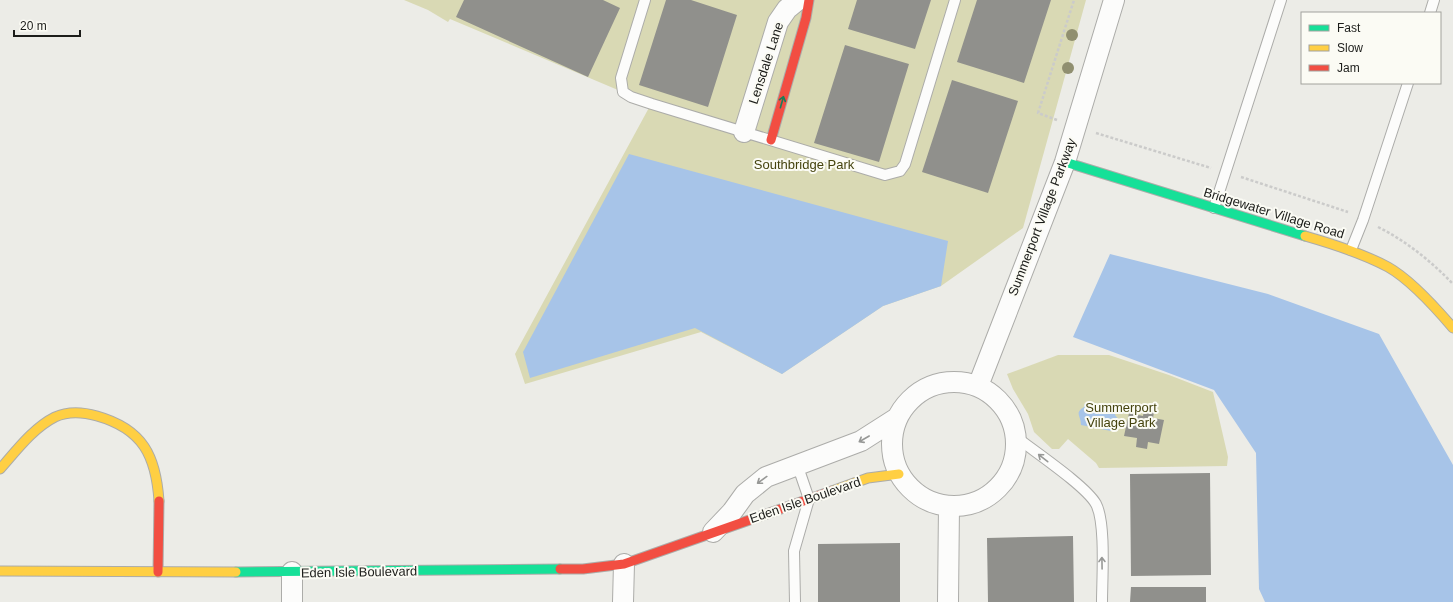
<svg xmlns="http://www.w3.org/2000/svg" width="1453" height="602" viewBox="0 0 1453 602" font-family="Helvetica,sans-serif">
	<rect width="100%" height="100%" fill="#ecece7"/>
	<path fill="#d9d9b4" d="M404,0H1086L1023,228L941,286L883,306L782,374L701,332L525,384L515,354L651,104L450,19L448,22L428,10Z
		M1058,355H1109L1169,375L1213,392L1228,457L1227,466L1099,468L1096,463L1068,439L1059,449H1052L1034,432L1028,414L1013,389L1007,374Z"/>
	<path fill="#a7c4e8" d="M629,154L948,241L941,286L883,306L782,374L695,328L530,378L523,352Z
		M1110,254L1268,294L1379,334L1453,465V602H1265L1259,589L1256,453L1214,390L1073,337Z
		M1084,404L1116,411L1115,415L1119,420L1118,425L1112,428L1111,431L1081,425C1081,416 1074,413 1084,407Z"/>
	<path fill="#90908c" d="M464,0H603L620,8L588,77L456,17Z
		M666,0H691L737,15L708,107L639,85Z
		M857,0H931L915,49L848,29Z
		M977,0H1051L1024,83L957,62Z
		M845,45L909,64L879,162L814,143Z
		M952,80L1018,101L988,193L922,172Z
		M1144,410L1154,412L1153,418L1164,420L1159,444L1148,442L1147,449L1136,447L1137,438L1124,436L1129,413L1143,416Z
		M1210,473L1211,575L1131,576L1130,474Z
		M1073,536L1074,602H988L987,538Z
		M900,543V602H818V544Z
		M1131,587H1206V602H1130Z"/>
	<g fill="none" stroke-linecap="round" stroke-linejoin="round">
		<g stroke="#acaca9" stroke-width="12">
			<path id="lane" d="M645,0L621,78L623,92L631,97L652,104L885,175L900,171L905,164L955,0
				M1430,13L1434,0
				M1214,208L1281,0
				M1351,250L1363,220L1408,83
				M1016,437C1035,452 1086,486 1096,504C1106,523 1102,579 1102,602
				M795,602L794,551L809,499L797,464"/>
		</g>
		<g stroke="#acaca9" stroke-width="22">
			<path id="street" d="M744,132L778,22L787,9L798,0
				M892 444a62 62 0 1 1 124 0a62 62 0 1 1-124 0Z
				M978,386L1065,162L1114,0
				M713,532L732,512L745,494L766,477L861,441L897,418
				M292,572V602
				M623,602L624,564
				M948,602L949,506"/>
		</g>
		<g stroke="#acaca9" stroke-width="11">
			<path id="fast" d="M1065,162L1305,236
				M236,572L560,569"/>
		</g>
		<g stroke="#acaca9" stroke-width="11">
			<path id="slow" d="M1305,236C1333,244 1362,253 1388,267C1411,280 1436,308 1453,328
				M0,469C16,451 33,428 55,417C68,411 83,412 97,416C143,429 156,456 159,501
				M832,491L868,478L899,474
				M0,571L236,572"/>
		</g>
		<g stroke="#acaca9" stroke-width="11">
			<path id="jam" d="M771,140L806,18L809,0
				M560,569H583L624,564L832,491
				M158,572L159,501"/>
		</g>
		<path stroke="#cbcbca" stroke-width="2.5" stroke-dasharray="3 2" stroke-linecap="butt" d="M1057,120L1038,113L1074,0
			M1096,133L1211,168
			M1241,177L1348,212
			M1378,227C1406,241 1431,261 1453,284"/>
		<use href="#lane" stroke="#fcfcfb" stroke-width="10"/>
		<use href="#street" stroke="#fcfcfb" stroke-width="20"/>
		<use href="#fast" stroke="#16e098" stroke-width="9"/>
		<use href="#slow" stroke="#ffcf43" stroke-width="9"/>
		<use href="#jam" stroke="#f24e42" stroke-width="9"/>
	</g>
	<g fill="#908f70">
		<circle cx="1072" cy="35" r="6"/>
		<circle cx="1068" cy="68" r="6"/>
	</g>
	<defs><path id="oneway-shaft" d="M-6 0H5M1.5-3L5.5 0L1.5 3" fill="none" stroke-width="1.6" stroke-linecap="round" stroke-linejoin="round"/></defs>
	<use stroke="#197e59" href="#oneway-shaft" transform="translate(782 102) rotate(-74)"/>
	<g stroke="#979896">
		<use href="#oneway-shaft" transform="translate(864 439) rotate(150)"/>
		<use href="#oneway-shaft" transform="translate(1043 458) rotate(-142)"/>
		<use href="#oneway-shaft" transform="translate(762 480) rotate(144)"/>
		<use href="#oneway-shaft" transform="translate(1102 563) rotate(-91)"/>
	</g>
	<g text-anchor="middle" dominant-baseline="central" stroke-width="4" stroke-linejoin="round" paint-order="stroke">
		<g font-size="13" fill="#1c1d1a" stroke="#fbfbf4">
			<text transform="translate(766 63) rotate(-72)">Lensdale Lane</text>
			<text transform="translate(1274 213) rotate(17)">Bridgewater Village Road</text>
			<text transform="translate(1042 217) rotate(-69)">Summerport Village Parkway</text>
			<text transform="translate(805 500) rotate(-19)">Eden Isle Boulevard</text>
			<text transform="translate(359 572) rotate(-1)">Eden Isle Boulevard</text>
		</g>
		<g font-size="13" fill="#45430e" stroke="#fbfbf4">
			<text x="804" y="164">Southbridge Park</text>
			<text x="1121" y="407">Summerport<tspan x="1121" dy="15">Village Park</tspan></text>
		</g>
	</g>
	<rect x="1301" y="12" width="140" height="72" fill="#fbfbf4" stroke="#a2a29d"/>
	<rect x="1309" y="25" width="20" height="6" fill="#16e098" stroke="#a2a29d"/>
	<text x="1337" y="32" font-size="12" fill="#1c1d1a">Fast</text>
	<rect x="1309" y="45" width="20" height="6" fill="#ffcf43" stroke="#a2a29d"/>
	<text x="1337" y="52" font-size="12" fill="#1c1d1a">Slow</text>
	<rect x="1309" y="65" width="20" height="6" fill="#f24e42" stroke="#a2a29d"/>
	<text x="1337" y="72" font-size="12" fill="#1c1d1a">Jam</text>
	<path d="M14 30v6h66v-6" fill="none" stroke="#1c1d1a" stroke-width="2"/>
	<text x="20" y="30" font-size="12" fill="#1c1d1a" stroke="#fbfbf4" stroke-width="3" paint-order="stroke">20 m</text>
</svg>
